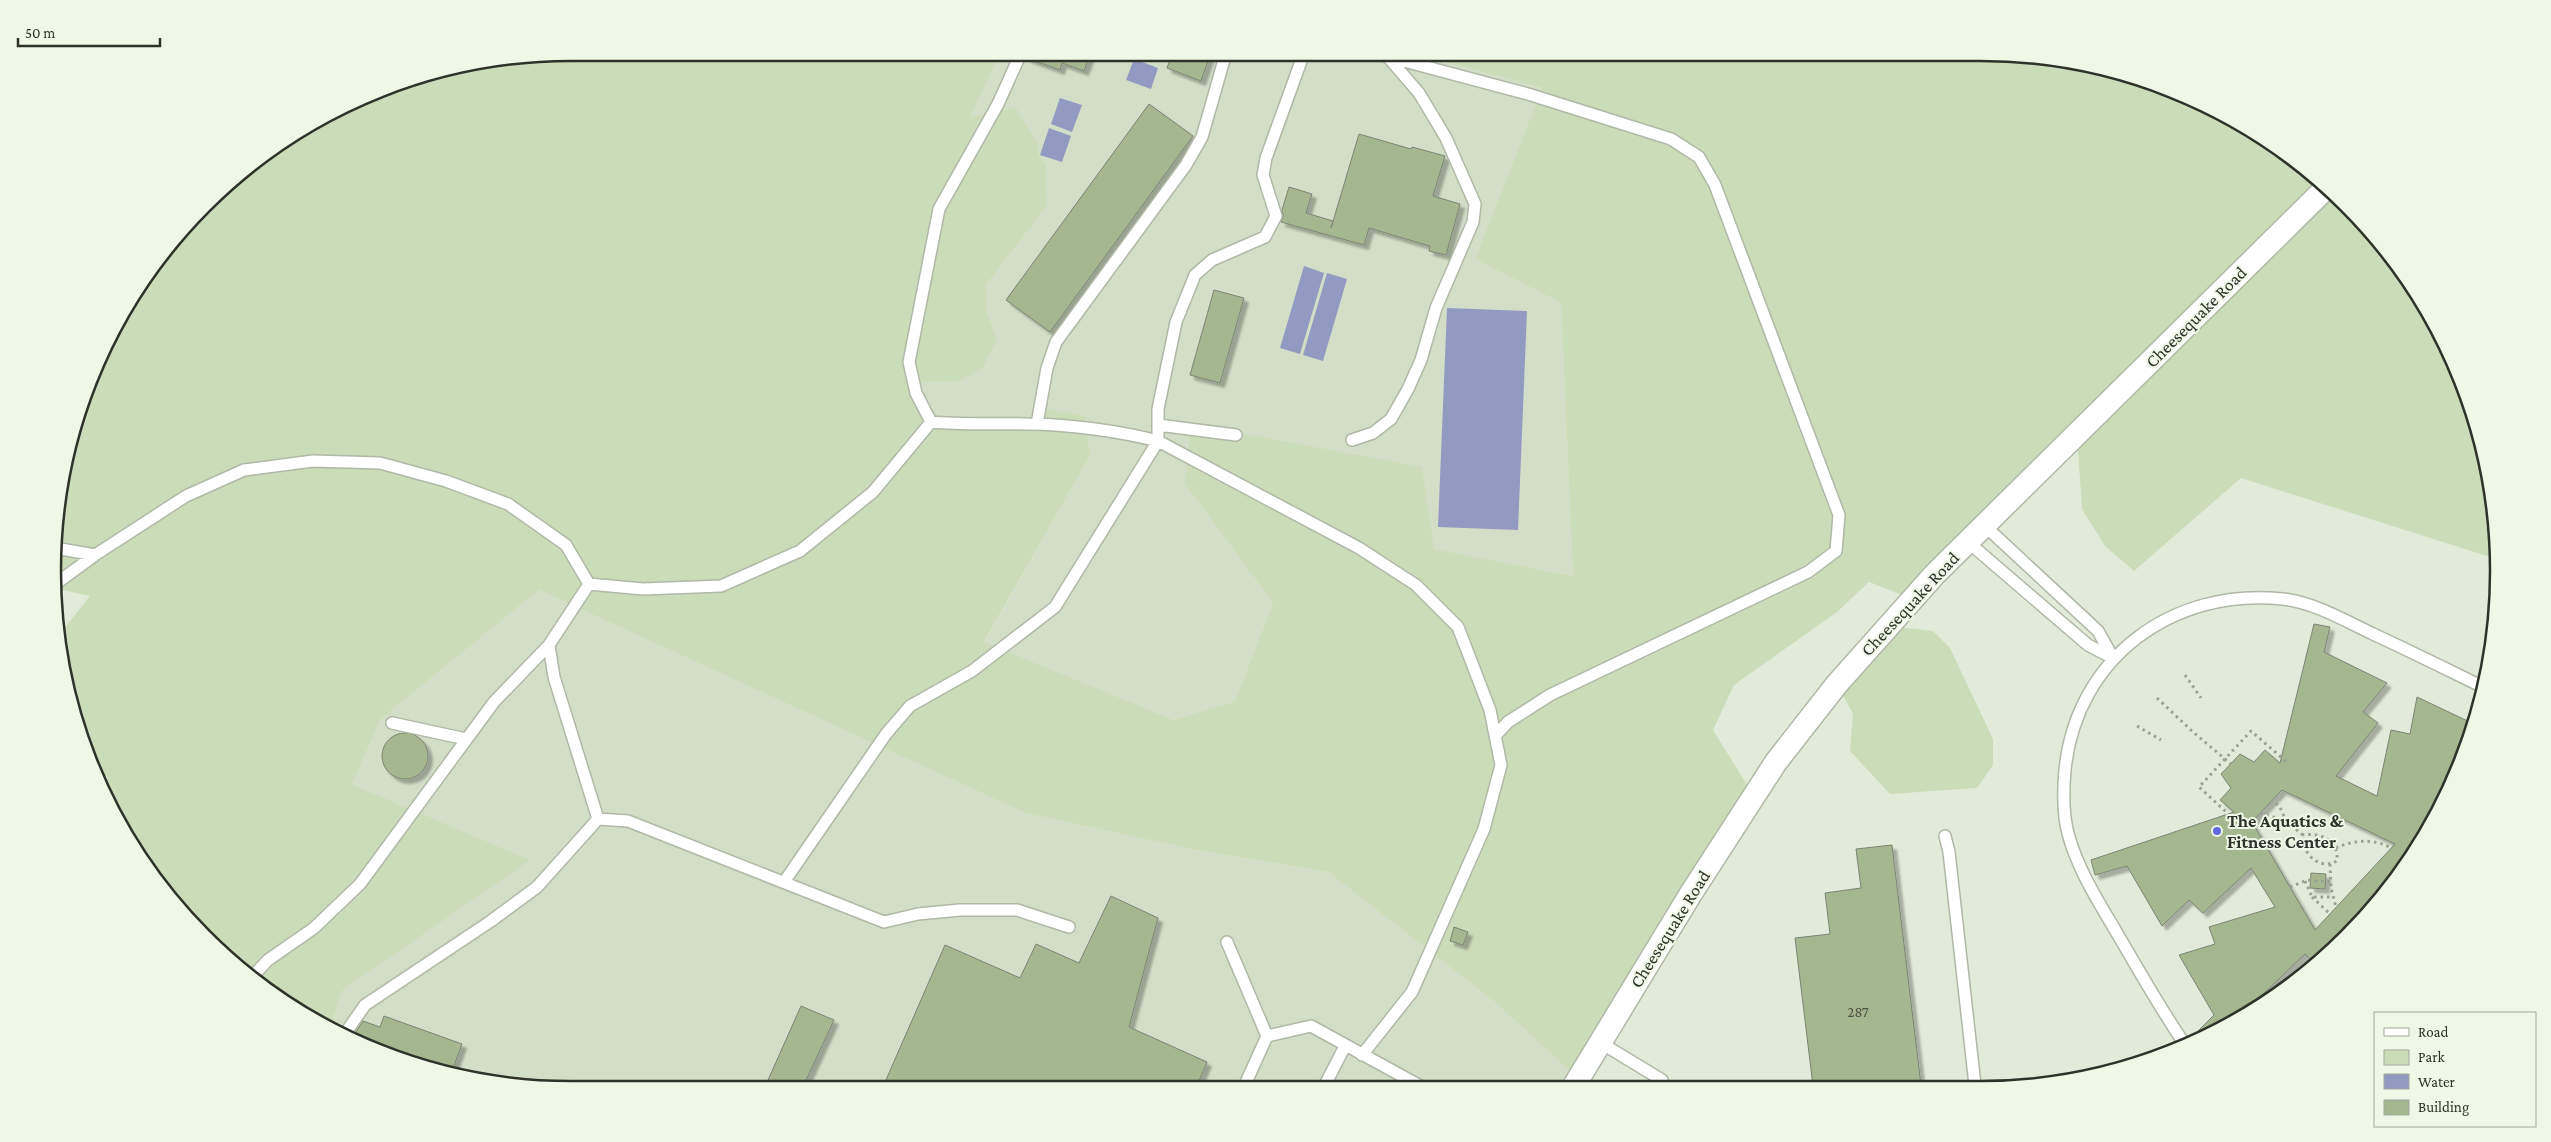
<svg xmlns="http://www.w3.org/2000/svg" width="2551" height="1142" viewBox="0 0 2551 1142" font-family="'Crimson Pro',serif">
	<defs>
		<filter id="shadow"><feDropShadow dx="4.5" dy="4.5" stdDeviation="1" flood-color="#0004"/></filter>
	</defs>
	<rect width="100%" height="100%" fill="#e2ebd9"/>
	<path fill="#d2dec7" d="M1000,53H1414L1542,88L1475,259L1561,303L1573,576L1433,549L1185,484L1273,603L1235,701L1174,720L984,643L1090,456L1037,424L931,422L914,382L960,381L997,339L986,309V285L1047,206L1046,164L1039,155L1037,142L971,118Z
		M539,590L1025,813L1196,850L1328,872L1496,1003L1578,1079L1573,1086L571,1089L470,1080L404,1062L330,1028L343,990L529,860L352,784L381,719Z"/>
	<path fill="#cbdcb9" d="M571,53H1000L971,117L1016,108L1037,142L1039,155L1046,164L1047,206L986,285V309L997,339L983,367L960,381L914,382L931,422L1037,424L1048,409L1085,416L1090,456L984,642L1174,720L1235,701L1273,603L1185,484L1191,424L1422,467L1434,549L1573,576L1561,303L1475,259L1542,88L1414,53H1980L2081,62L2147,80L2239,122L2322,181L2392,256L2445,342L2481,437L2497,537V561L2487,556L2241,478L2134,571L2105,546L2082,509L2077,435L1913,599L1869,582L1837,612L1734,685L1713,730L1754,796L1578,1079L1496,1003L1328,872L1196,850L1025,813L539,590L381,719L352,784L530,860L343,990L330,1028L312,1020L229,961L181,913L122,830L104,791L108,777L96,773C76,728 64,684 59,635L90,596L54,588L53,571L62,470L80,404L122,312L181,229L229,181L312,122L404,80L470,62Z
		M1889,626L1933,631L1950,648L1993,739V765L1977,788L1890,794L1850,751L1853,714L1837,684Z"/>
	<path fill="#939ac2" d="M1134,59L1158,68L1151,89L1126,80Z
		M1060,98L1082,105L1072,132L1051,124Z
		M1049,128L1071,136L1062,162L1040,155Z
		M1304,266L1324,273L1300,354L1280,348Z
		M1327,273L1347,279L1323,361L1303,355Z
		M1447,308L1527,311L1518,530L1438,527Z"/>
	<path fill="#a4b78f" stroke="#7c8474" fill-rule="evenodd" filter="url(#shadow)" d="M1028,52H1091L1084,71L1062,63L1060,70L1027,58Z
		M1173,52H1211L1201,81L1167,68Z
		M1149,104L1193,136L1050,332L1006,300Z
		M1359,134L1411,149L1412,147L1445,156L1433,196L1460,204L1446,255L1429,251L1430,246L1369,228L1364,245L1281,222L1283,216L1282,210L1289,187L1312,194L1306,213L1333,221L1331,228Z
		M1214,290L1244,298L1220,383L1190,375Z
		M2314,624L2330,627L2324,652L2387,683L2363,712L2378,723L2336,776L2377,796L2391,730L2410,734L2417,697L2474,724L2471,738L2411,859L2322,961L2316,965L2305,954L2254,1003L2252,1001L2229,1023L2209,1036L2193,1043L2190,1039L2214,1015L2179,955L2215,944L2209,927L2275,907L2251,868L2203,913L2189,900L2162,926L2127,866L2095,875L2091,860L2234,812L2220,800L2231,788L2221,774L2240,754L2254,762L2265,750L2280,763ZM2282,790L2395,844L2315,930L2252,822Z
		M382 756a23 23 0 1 1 46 0a23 23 0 1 1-46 0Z
		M1892,845L1921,1085L1813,1086L1795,938L1830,934L1825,893L1861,888L1856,849Z
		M2311,873L2326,874L2325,889L2310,888Z
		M1111,896L1158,918L1129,1027L1207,1062L1196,1088L882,1089L945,945L1020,978L1036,944L1079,963Z
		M1454,927L1468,932L1463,945L1450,941Z
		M801,1006L834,1020L802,1089H764Z
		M384,1016L462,1044L451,1074L404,1062L352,1038L363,1021L380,1027Z"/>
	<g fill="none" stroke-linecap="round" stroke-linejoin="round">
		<g stroke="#b0b8a7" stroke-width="14">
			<path id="lane" d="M1374,53L1528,94L1671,139L1699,157L1715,185L1839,515L1836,551L1808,572L1550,695L1508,722L1495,736
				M931,422L916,393L909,362L939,209L998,104L1021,53
				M1037,424L1047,368L1056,342L1186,165L1202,137L1226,53
				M1158,425L1236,435
				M1352,440L1373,433L1391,419L1408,389L1421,360L1436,308L1473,222L1475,204L1446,138L1419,93L1387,56
				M1968,542L2088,645L2113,658L2098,631L1985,526
				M55,548L95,555
				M54,585L95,555L186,496L244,470L313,461L380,463L446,481L508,504L566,545L589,584
				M549,645L554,677L598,819
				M392,723L466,739
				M1945,836L1949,852L1975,1085
				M784,882L886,734L910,706L972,671L1055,607L1158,441V409L1176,322L1195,275L1212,260L1265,237L1276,216L1263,175L1266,158L1304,53
				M1227,942L1267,1036
				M252,977L268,960L314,928L360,884L494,702L549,645L589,584L643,589L721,586L800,551L873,492L931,422C963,425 995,423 1028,424C1067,424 1119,431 1158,441L1359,548L1416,585L1458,627L1490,710L1501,765L1484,829L1412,992L1362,1055
				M344,1035L365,1005L491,921L537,887L598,819L628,821L884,922L918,914L960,910H1017L1069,927
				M1601,1043L1662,1080V1086
				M2186,1046C2161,1010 2140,972 2118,935C2100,904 2079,872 2069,837C2063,817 2063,792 2065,770C2076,658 2173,587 2283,599C2315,603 2344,620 2373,634C2410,651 2446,669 2483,687
				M1244,1087L1267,1036L1311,1026L1422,1087
				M1324,1087L1345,1046"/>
		</g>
		<g stroke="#b0b8a7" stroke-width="25">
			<path id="street" d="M1574,1086L1690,895L1776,762L1837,684L1935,574L2327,187"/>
		</g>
		<path stroke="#9aa193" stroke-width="3" stroke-dasharray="2.5 4" stroke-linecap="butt" d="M2185,675L2201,698
			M2157,698L2193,732L2231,764
			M2137,726L2161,740
			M2260,813L2286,821L2280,807L2272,800
			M2235,820L2199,787L2251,731L2289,764
			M2286,821L2303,835C2301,853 2319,871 2337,861C2339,841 2321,832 2303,835
			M2336,848C2353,840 2374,838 2391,848
			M2330,864L2331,888L2336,907
			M2305,881L2312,897H2333
			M2290,887L2307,880L2331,882
			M2312,897L2330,914"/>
		<use href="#lane" stroke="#fff" stroke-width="11"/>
		<use href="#street" stroke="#fff" stroke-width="22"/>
	</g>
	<circle fill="#6168e0" stroke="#eff8e6" stroke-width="2" cx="2217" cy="831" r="5"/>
	<g text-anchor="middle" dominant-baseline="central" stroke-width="4" stroke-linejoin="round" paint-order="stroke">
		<g font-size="15" fill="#4c5344">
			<text x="1858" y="1012">287</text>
		</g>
		<g font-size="18" fill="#2e322b" stroke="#eff8e6">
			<text transform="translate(2196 317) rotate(-45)">Cheesequake Road</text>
			<text transform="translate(1910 604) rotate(-47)">Cheesequake Road</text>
			<text transform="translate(1670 929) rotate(-58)">Cheesequake Road</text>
		</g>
		<g font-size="18" font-weight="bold" fill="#2e322b" stroke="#eff8e6" text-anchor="start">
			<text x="2227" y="821">The Aquatics &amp;<tspan x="2227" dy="21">Fitness Center</tspan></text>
		</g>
	</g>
	<path d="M0 0H2551V1142H0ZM571 61H1980A510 510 0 0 1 2490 571V571A510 510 0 0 1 1980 1081H571A510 510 0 0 1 61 571V571A510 510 0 0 1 571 61Z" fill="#eff8e6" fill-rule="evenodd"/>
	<path fill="none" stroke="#2e322b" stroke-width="2.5" d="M571 61H1980A510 510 0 0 1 2490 571V571A510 510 0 0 1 1980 1081H571A510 510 0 0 1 61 571V571A510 510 0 0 1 571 61Z"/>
	<rect x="2374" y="1012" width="162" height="115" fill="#eff8e6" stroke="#a2a99b"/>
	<rect x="2384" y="1028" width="25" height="8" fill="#ffffff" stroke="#a2a99b"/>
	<text x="2418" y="1037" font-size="15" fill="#2e322b">Road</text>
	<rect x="2384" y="1050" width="25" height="15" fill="#cbdcb9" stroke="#a2a99b"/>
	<text x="2418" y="1062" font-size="15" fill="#2e322b">Park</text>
	<rect x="2384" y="1074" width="25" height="15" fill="#939ac2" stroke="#a2a99b"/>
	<text x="2418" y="1087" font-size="15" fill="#2e322b">Water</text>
	<rect x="2384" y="1100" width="25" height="15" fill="#a4b78f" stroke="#a2a99b"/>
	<text x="2418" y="1112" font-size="15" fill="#2e322b">Building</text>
	<path d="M18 38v8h142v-8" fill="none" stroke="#2e322b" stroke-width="2.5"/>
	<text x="25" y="38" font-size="15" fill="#2e322b" stroke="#eff8e6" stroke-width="4" paint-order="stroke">50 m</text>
</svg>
